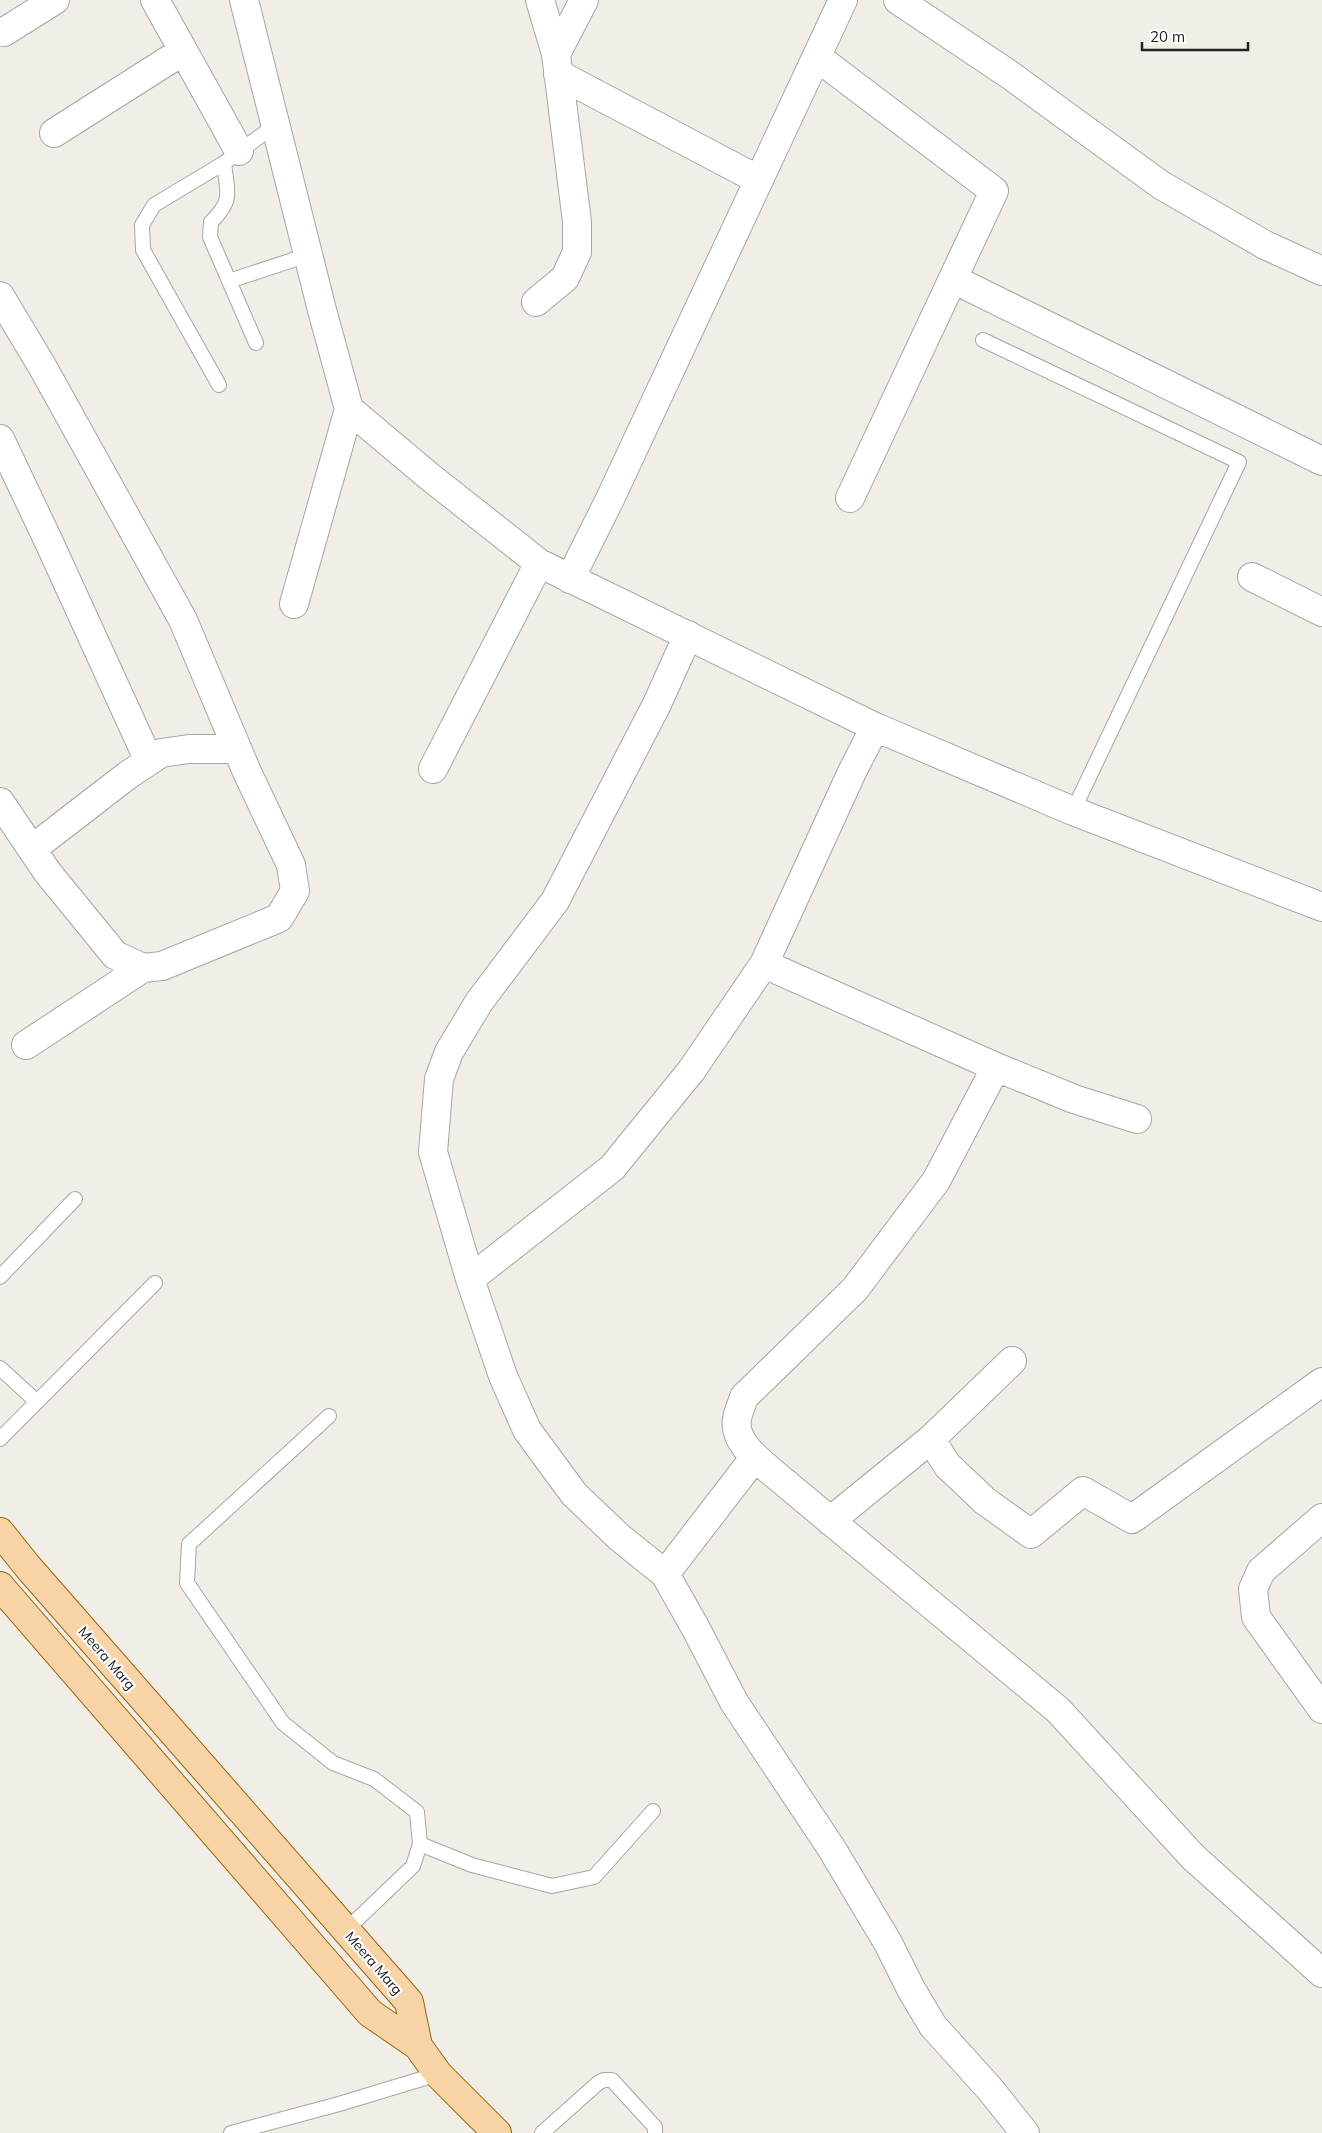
<svg xmlns="http://www.w3.org/2000/svg" width="1322" height="2133" viewBox="0 0 1322 2133" font-family="Mulish,sans-serif">
	<rect width="100%" height="100%" fill="#f1eee8"/>
	<g fill="none" stroke-linecap="round" stroke-linejoin="round">
		<g stroke="#a5a5a5" stroke-width="16">
			<path id="lane" d="M224,163C227,192 234,200 211,222L210,237L256,343
				M229,281L308,255
				M983,340L1239,462L1073,811
				M219,385L143,250L142,225L154,205L224,163L275,125
				M0,1277L75,1199
				M0,1368L37,1402
				M329,1416L189,1544L187,1583L283,1723L333,1763L374,1779L417,1812L420,1844L413,1866L346,1930
				M0,1439L155,1283
				M420,1844L472,1865L552,1886L594,1877L653,1811
				M231,2133L339,2104L438,2074
				M542,2133L598,2083L604,2080H612L655,2127V2133"/>
		</g>
		<g stroke="#a5a5a5" stroke-width="30">
			<path id="street" d="M155,0L239,151
				M244,0L322,310L349,409L430,477L539,563L875,727L1073,811L1322,907
				M540,0L556,54L584,0
				M898,0L1010,75L1161,185L1265,245L1322,271
				M4,32L55,0
				M817,57L994,191L850,498
				M558,74L759,180
				M54,133L183,51
				M953,279L1322,461
				M0,296L42,366L183,620L247,772L291,865L295,891L279,918L162,966L143,968L115,955L48,873L0,802
				M536,302L565,278L577,252V222L556,54
				M0,439L48,540L149,761
				M1252,577L1322,612
				M570,579L609,501L843,0
				M294,604L349,409
				M433,769L539,563
				M32,849L128,775L161,753L189,749H237
				M764,964L996,1067L1074,1099L1137,1119
				M26,1045L143,968
				M996,1067L936,1181L855,1289L744,1397C742,1404 738,1412 737,1419C733,1441 757,1459 772,1472L1058,1710L1193,1857L1322,1973
				M470,1279L612,1168L691,1071L764,964L852,772L875,727
				M931,1439L947,1465L985,1501L1031,1534L1083,1491L1132,1519L1322,1382
				M755,1457L665,1574L695,1627L734,1702L832,1849L888,1943L911,1989L933,2026L989,2088L1025,2133
				M1322,1518L1261,1571L1253,1589L1256,1617L1322,1709
				M830,1521L931,1439L1012,1361
				M665,1574L619,1537L574,1494L527,1430L503,1376L470,1279L433,1152L439,1079L449,1052L479,1002L555,901L657,704L688,635"/>
		</g>
		<g stroke="#966507" stroke-width="30">
			<path id="primary" d="M0,1532L28,1567L409,2002L418,2046
				M0,1586L370,2013L418,2046L438,2074L497,2133"/>
		</g>
		<use href="#lane" stroke="#fff" stroke-width="14"/>
		<use href="#street" stroke="#fff" stroke-width="28"/>
		<use href="#primary" stroke="#f8d3a6" stroke-width="28"/>
	</g>
	<g text-anchor="middle" dominant-baseline="central" stroke-width="4.5" stroke-linejoin="round" paint-order="stroke">
		<g font-size="14" fill="#212121" stroke="#fff">
			<text transform="translate(107 1658) rotate(49)">Meera Marg</text>
			<text transform="translate(374 1963) rotate(49)">Meera Marg</text>
		</g>
	</g>
	<path d="M1142 42v8h106v-8" fill="none" stroke="#212121" stroke-width="2.5"/>
	<text x="1150" y="42" font-size="15" fill="#212121" stroke="#ffffff" stroke-width="4" paint-order="stroke">20 m</text>
</svg>
